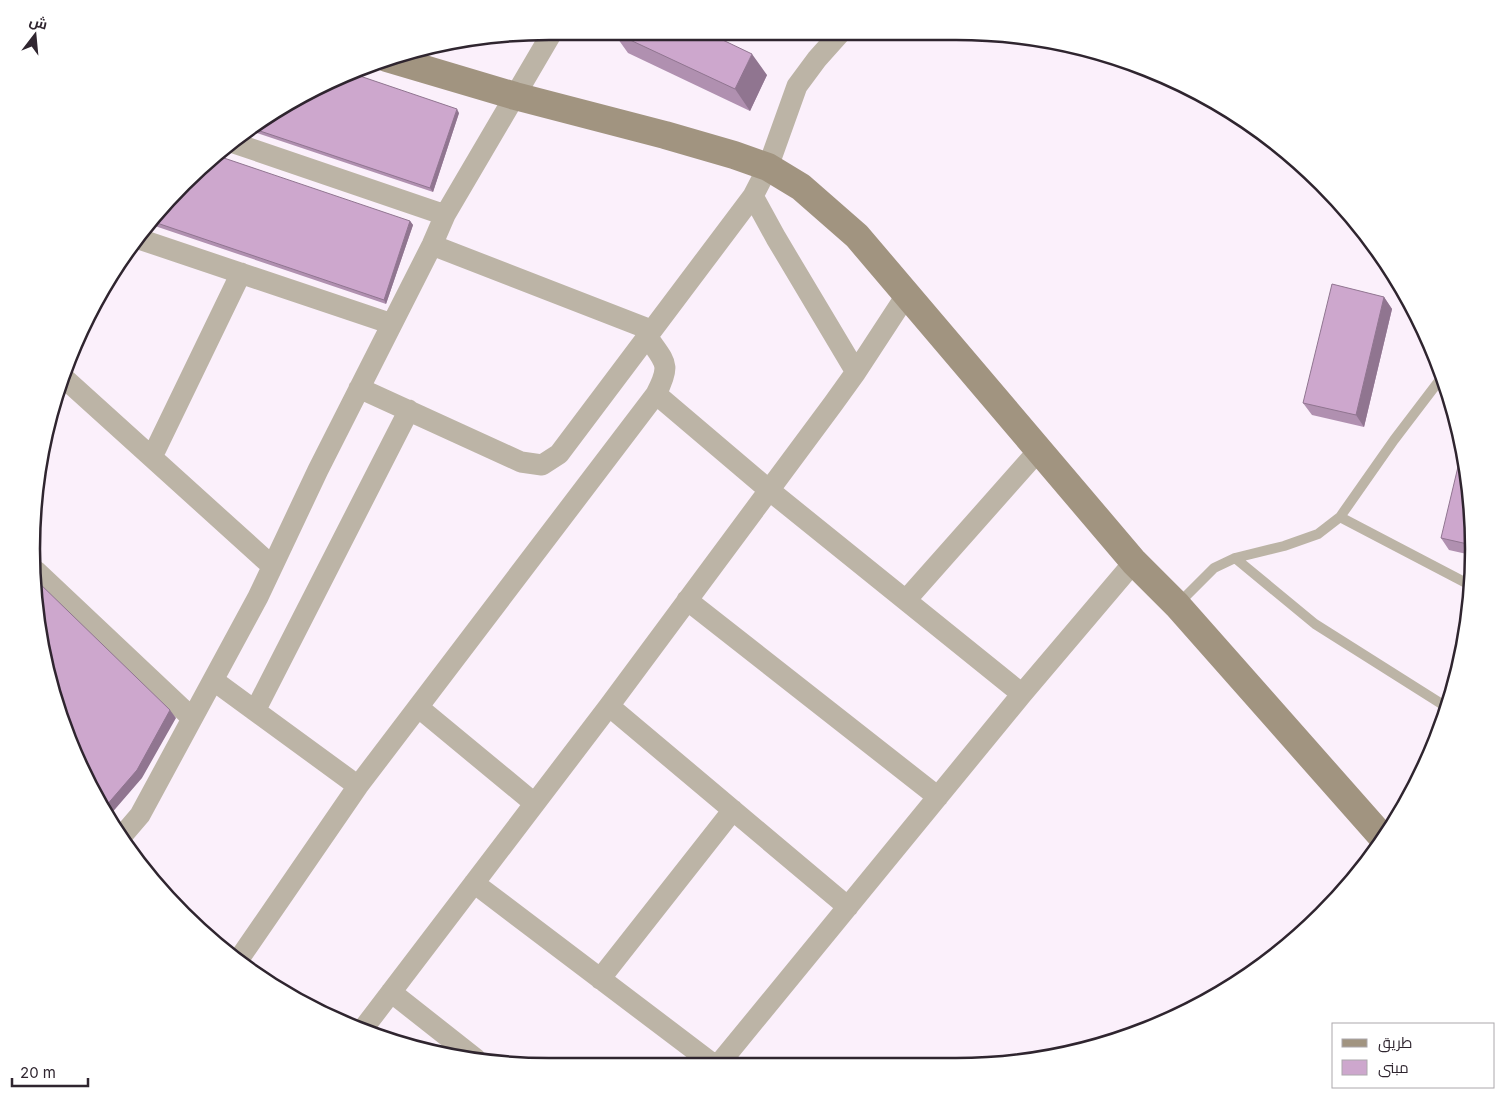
<svg xmlns="http://www.w3.org/2000/svg" width="1505" height="1098" viewBox="0 0 1505 1098" font-family="Inter,Cairo,sans-serif">
	<rect width="100%" height="100%" fill="#fbf0fb"/>
	<g fill="none" stroke-linecap="round" stroke-linejoin="round">
		<path stroke="#bcb4a6" stroke-width="10" d="M1340,517L1470,585
			M1235,558L1315,624L1448,708
			M1178,604L1214,568L1235,558L1284,546L1318,534L1340,517L1394,440L1442,377"/>
		<path stroke="#bcb4a6" stroke-width="21" d="M234,143L445,215
			M753,196L776,238L856,372
			M139,239L392,324
			M432,245L651,330
			M63,377L272,566
			M359,388L521,462L542,465L559,454L753,196L768,167L797,86L817,59L842,31
			M656,394L769,490L1022,694
			M152,457L241,273
			M36,571L192,718
			M687,600L938,797
			M906,600L1039,450
			M213,680L358,786
			M609,706L848,907
			M418,707L534,803
			M255,711L409,410
			M122,836L140,815L258,597L318,470L432,245L445,215L553,31
			M474,883L713,1064
			M239,959L358,786L656,394C672,363 665,363 647,336
			M600,979L733,810
			M391,992L476,1059
			M363,1029L609,706L833,404L856,372L907,294
			M719,1064L1022,694L1134,562"/>
		<path stroke="#a19480" stroke-width="28" d="M387,58L515,96L665,135L734,155L768,167L801,187L857,236L1134,562L1177,605L1383,838"/>
	</g>
	<path fill="#b090b0" d="M613,32L767,75L750,111L628,53Z
		M459,113L433,192L248,130L262,118Z
		M160,208L410,221L413,225L386,304L149,224Z
		M1384,297L1392,309L1364,427L1312,415L1303,403Z
		M1473,515L1471,555L1449,550L1441,538Z"/>
	<path fill="#907590" d="M752,54L767,75L750,111L735,89Z
		M457,109L459,113L433,192L430,188Z
		M410,221L413,225L386,304L384,300Z
		M1384,297L1392,309L1364,427L1356,415Z
		M170,710L176,718L142,778L110,815L105,807Z"/>
	<path fill="#cda7cd" stroke="#907590" d="M704,31L752,54L735,89L613,32Z
		M348,72L457,109L430,188L251,128L262,118Z
		M218,156L410,221L384,300L151,221L160,208Z
		M1332,284L1384,297L1356,415L1303,403Z
		M1462,450L1473,515L1472,545L1441,538Z
		M36,580L170,710L137,770L105,807L71,747L36,616Z"/>
	<path d="M0 0H1505V1098H0ZM549 40H956A509 509 0 0 1 1465 549V549A509 509 0 0 1 956 1058H549A509 509 0 0 1 40 549V549A509 509 0 0 1 549 40Z" fill="#fff" fill-rule="evenodd"/>
	<path fill="none" stroke="#2f252f" stroke-width="2.5" d="M549 40H956A509 509 0 0 1 1465 549V549A509 509 0 0 1 956 1058H549A509 509 0 0 1 40 549V549A509 509 0 0 1 549 40Z"/>
	<rect x="1332" y="1023" width="162" height="65" fill="#ffffff" stroke="#aca8ac"/>
	<rect x="1342" y="1039" width="25" height="8" fill="#a19480" stroke="#aca8ac"/>
	<text x="1378" y="1048" font-size="15" fill="#2f252f">طريق</text>
	<rect x="1342" y="1060" width="25" height="15" fill="#cda7cd" stroke="#aca8ac"/>
	<text x="1378" y="1073" font-size="15" fill="#2f252f">مبنى</text>
	<g transform="translate(35 35) rotate(16)" stroke="#ffffff" stroke-width="4" paint-order="stroke">
	<path d="M0-4L9 19L0 12L-9 19Z" fill="#2f252f"/>
	<text y="-8" font-size="14" font-weight="bold" text-anchor="middle" fill="#2f252f">ش</text>
	</g>
	<path d="M12 1078v8h76v-8" fill="none" stroke="#2f252f" stroke-width="2.5"/>
	<text x="20" y="1078" font-size="15" fill="#2f252f" stroke="#ffffff" stroke-width="4" paint-order="stroke">20 m</text>
</svg>
